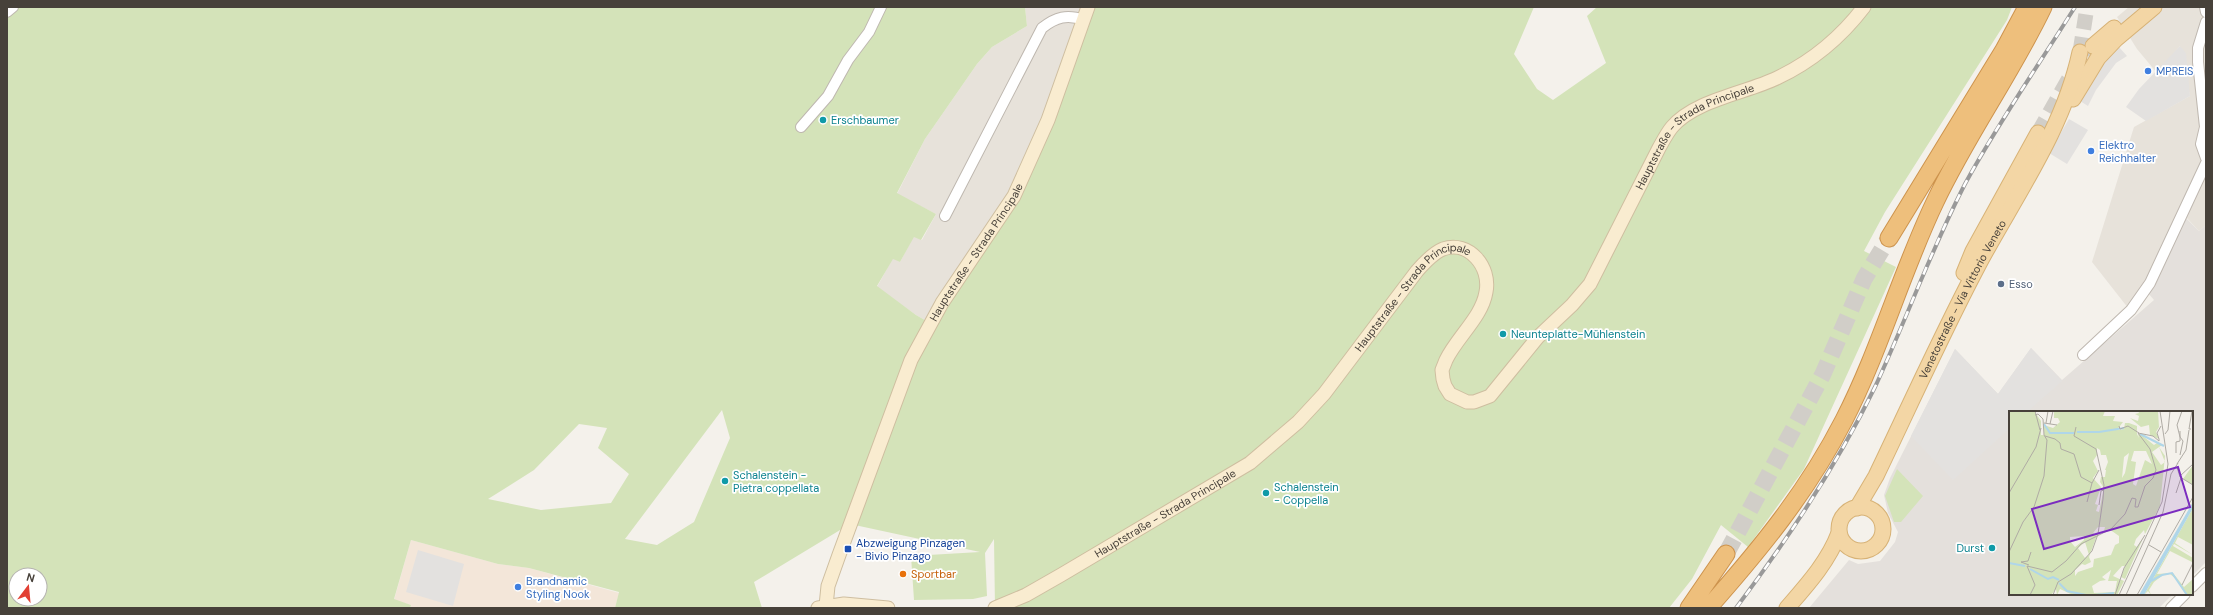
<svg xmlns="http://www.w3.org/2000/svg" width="2213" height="615" viewBox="0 0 2213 615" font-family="'DM Sans',sans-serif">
	<rect width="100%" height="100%" fill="#f4f1eb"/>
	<path fill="#e7e2da" d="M1025,7H1088L1038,146L930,323L916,315L877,287L893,258L900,262L914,236L922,240L936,214L897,194L925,139L977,64L992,47L1027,26Z
		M2129,7H2206V225L2199,231L2185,216L2132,313L2092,262L2134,127L2190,96L2180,46L2157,73L2137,49L2117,17Z"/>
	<path fill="#f3e6d9" d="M411,540L498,564L529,568L619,593L615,608H410L411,605L394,600Z"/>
	<path fill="#e4e0dc" d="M2184,216L2199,231L2206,225V562L2192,576V412H2010V594H2173L2159,608H1809L1849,560L1858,564L1880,561L1895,542L1898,532L1888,513L1884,495L1890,478L1955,349L1998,394L2031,348L2062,380L2154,300L2148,293Z"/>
	<path fill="#d4e3b9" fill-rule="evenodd" d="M7,7H1025L1027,26L992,47L977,64L925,139L897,193L936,214L921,240L914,237L900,262L893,259L877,286L916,315L930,323L1003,215L1088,7H1534L1514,54L1537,89L1553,100L1606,63L1587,16L1597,7H2012L2007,20L1885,212L1864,251L1896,267L1804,469L1748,547L1721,525L1692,579L1669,608H995L994,539L985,553L987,596L973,599L914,600L911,556L980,552L850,524L754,582L762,608H615L619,592L529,568L498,564L411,540L394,599L411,605L410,608H7ZM722,410L730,438L694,522L657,545L625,539ZM579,424L607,428L598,448L629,474L611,503L541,510L488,499L534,470ZM16,575H40V599H16Z
		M1897,469L1923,496L1901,522H1894L1885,496Z"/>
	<path fill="#e3e1df" d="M2118,46L2127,56L2116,63L2096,90L2088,106L2080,101L2098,70Z
		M2180,46L2186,53L2190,96L2146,121L2126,107L2139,89Z
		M2069,119L2088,130L2067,164L2049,153Z
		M2031,348L2062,381L2027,412H2010V428L1953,480L1911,436L1955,349L1998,394Z
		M418,550L464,564L453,606L406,592Z"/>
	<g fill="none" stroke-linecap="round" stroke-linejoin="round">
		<path stroke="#d1cec8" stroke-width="15" stroke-dasharray="15 8" stroke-linecap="butt" d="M2080,52L2087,7
			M2038,133L2068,80L2093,46"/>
		<path stroke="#d1cec8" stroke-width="17" stroke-dasharray="17 8" stroke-linecap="butt" d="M1726,554L1823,374L1864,279L1889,238"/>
		<g stroke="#beb7af" stroke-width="12">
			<path id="street" d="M2205,7L2206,12
				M7,12L13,7
				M2206,22L2198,48V62L2205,127L2201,144L2206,158
				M801,127L828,96L848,60L869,32L881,7
				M945,216L1042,28C1056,17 1067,14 1084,20
				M2083,355L2131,310L2150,283L2206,163
				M2192,587L2206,573
				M2171,608L2185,594"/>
		</g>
		<g stroke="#cebea0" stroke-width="15">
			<g id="secondary">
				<path id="s1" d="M826,606L828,586L839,555L911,360L942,303L1014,196L1048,120L1088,7"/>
				<path d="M818,608L844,604L888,608"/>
				<path id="s2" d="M995,608L1026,595L1061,575L1250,463L1298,422L1324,394L1417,271C1424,263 1433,253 1443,249C1469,240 1491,267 1486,292C1482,317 1457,337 1446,360L1442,370L1443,379L1445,386L1450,394L1467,402H1474L1490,396L1538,337L1572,305L1590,284L1659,148C1663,141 1667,133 1672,127C1695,100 1746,93 1777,78C1811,62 1841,37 1864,7"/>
			</g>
		</g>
		<g stroke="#d7b276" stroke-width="17">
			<g id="primary">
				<path d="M2093,46L2114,28"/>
				<path d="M2073,99L2098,58L2116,39L2154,7"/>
				<path d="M1964,273L1973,251L2038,133"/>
				<circle cx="1861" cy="529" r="22"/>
				<path id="s3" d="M1857,508L1876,476C1911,403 1944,329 1982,258C2018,192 2064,127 2080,52"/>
				<path d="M1787,608C1807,585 1828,562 1839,533"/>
			</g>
		</g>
		<g stroke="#cd934d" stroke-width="19">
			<path id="highway" d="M1889,238L2004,50L2027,7
				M1689,608L1726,554
				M1708,608C1761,548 1807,492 1844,420C1880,350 1901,273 1935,202C1967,134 2011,74 2043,7"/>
		</g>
		<use href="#street" stroke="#fff" stroke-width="10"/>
		<use href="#secondary" stroke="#f9ecd0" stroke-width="13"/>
		<use href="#primary" stroke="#f3d6a5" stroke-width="15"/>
		<use href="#highway" stroke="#eebf7c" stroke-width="17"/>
		<g stroke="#999" stroke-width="4">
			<path id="rail" d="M1736,608C1788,539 1837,465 1875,387C1906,320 1931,250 1965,184C1998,123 2038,66 2075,7"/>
		</g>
		<use href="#rail" stroke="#fff" stroke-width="2.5" stroke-dasharray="8" stroke-linecap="butt"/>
	</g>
	<g fill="#3f7fe0" stroke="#fff" stroke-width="1.5">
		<circle cx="2148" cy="71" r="4"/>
		<circle cx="2091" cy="151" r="4"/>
		<circle cx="518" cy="587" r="4"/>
	</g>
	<g fill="#0f9aa8" stroke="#fff" stroke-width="1.5">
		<circle cx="823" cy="120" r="4"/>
		<circle cx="1503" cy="334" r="4"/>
		<circle cx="725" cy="481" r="4"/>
		<circle cx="1266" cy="493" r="4"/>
		<circle cx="1992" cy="548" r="4"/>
	</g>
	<circle fill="#5c6f8a" stroke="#fff" stroke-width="1.5" cx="2001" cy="284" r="4"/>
	<rect fill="#1a4fb4" stroke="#fff" stroke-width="1.5" x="844" y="545" width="8" height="8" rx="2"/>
	<circle fill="#e8710a" stroke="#fff" stroke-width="1.5" cx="903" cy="574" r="4"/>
	<g text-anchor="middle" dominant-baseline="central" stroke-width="3.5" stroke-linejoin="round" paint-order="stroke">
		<g font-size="11" fill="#366cbe" stroke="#fff" text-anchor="start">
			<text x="2156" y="71">MPREIS</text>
			<text x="2099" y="145">Elektro<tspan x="2099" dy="13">Reichhalter</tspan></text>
			<text x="526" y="581">Brandnamic<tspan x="526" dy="13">Styling Nook</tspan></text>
		</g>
		<g font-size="11" fill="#0d838f" stroke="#fff" text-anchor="start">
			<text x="831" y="120">Erschbaumer</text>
			<text x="1511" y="334">Neunteplatte-Mühlenstein</text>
			<text x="733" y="475">Schalenstein -<tspan x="733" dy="13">Pietra coppellata</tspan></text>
			<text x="1274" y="487">Schalenstein<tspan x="1274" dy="13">- Coppella</tspan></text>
			<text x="1984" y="548" text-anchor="end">Durst</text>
		</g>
		<g font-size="11" fill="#47413a" stroke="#fff">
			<text stroke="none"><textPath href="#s2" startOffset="1154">Hauptstraße - Strada Principale</textPath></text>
			<text stroke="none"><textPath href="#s1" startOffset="387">Hauptstraße - Strada Principale</textPath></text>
			<text stroke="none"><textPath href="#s3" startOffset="234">Venetostraße - Via Vittorio Veneto</textPath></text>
			<text stroke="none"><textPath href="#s2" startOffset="531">Hauptstraße - Strada Principale</textPath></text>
			<text stroke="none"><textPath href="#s2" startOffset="195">Hauptstraße - Strada Principale</textPath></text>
		</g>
		<g font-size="11" fill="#4e5e75" stroke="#fff" text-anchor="start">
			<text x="2009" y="284">Esso</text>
		</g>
		<g font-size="11" fill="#164399" stroke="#fff" text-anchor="start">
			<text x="856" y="543">Abzweigung Pinzagen<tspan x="856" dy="13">- Bivio Pinzago</tspan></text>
		</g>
		<g font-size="11" fill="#c56008" stroke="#fff" text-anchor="start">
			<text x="911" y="574">Sportbar</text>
		</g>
	</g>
	<g transform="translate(2009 411)">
		<rect width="184" height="184" fill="#f4f1eb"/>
		<path d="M0,0H25L32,10V24H35V14L44,17L51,11L49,7H45V0H96L94,5H106L104,10L114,11L108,19L115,18L116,12H120L128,15V23L130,27L129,23L137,24L135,26L145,34L148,32L144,28L153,34L143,41L152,54L156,51L150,36L156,45L151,95L136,123L135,119L127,128L125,134L128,136L135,125L116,168L112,166L116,155H113L104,165L115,170L108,184H64L51,178L48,184L47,178L42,184H0ZM88,37L91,39L92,44H97L99,51L96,59H93H97L96,66H92L91,71L95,77L90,101L87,100L89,94L86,93L92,76L84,67L89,60L84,50L88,44ZM125,40H137L143,53L136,49L127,75L124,73L127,51L122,50ZM120,42L116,62L113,67L115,46ZM89,116H96L95,120L100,118L110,125V132L106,134L102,144L85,148L84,156L69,161L66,165V159L73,153L76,154L82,151L80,146L88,124L84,122ZM75,125V129L66,136L61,130V126ZM76,131L80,144L76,147L69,137ZM102,159L99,170H108L106,181L85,182L83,175L91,170L97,169L93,166ZM129,0H149L150,16L147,21L150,28L141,24L140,14L132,16L121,7L129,10L130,5L126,3L130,2ZM184,54V74L174,68ZM184,97V134L169,126L166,132L184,144L165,133L164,135L184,147L183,151L161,140L148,163L164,162L175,176L184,168V184H177L167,168L161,163L154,164L145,171L140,179L142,184L139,180L135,184Z" fill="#d4e3b9" fill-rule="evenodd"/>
		<path d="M184,91V97L135,184H130Z" fill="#afd6e9"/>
		<path fill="none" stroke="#afd6e9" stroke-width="2" d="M35,13L41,22H65M68,21H90L115,17M131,23L155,35M0,152L16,155M21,158L39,168L44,166L50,169M142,170L153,164L163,162L178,184M50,172L58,180L77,184M86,184L105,182"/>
		<path fill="none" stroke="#afaba4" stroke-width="1" d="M26,0L31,19M35,12L48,14M37,12L39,0M41,13L44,0M110,15L111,18L119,15L130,22M182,18H180L183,0M171,20V26L168,14L173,0M156,23L159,19L161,0M36,25L46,28L51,32L52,38L65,43L72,66L83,72M171,26L174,30L171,44M150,28L148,22L152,15M167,42V31L171,30V26M168,53L177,39L180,19M168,56L171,66L184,74M171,65L184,53M0,82L27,36L32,17M167,82L172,67M78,91L83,72L90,59M90,94L92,80L95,79M140,134L152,141M0,141L14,111L25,96L35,65L38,29L35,24L34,8L29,3L26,4M20,154L12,151L19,150L22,141M173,174L184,152M21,184L26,174L18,155L43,161L57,150L72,133L102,118L116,103L123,87L127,88L126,96H129L136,75L144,67L147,59L141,38L129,22L144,25L150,30V28M44,184L49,171L62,163L83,140L89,123L94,88L95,74L87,38L65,25L67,16M106,184L115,157L136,124M110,184L153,91L159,53L151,0M117,184L154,101L162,63L169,52M128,184L184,86"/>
		<path fill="#7b2cbf" fill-opacity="0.15" stroke="#7b2cbf" stroke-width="2" d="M169,56L181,96L35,138L23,98Z"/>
		<rect width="184" height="184" fill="none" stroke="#47413a" stroke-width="2"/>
	</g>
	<rect width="2213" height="615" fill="none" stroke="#47413a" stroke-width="16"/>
	<g transform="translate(28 587) rotate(16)"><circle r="19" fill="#ffffff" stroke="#b5b3b0"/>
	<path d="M0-3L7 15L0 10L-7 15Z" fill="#e24034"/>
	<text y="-6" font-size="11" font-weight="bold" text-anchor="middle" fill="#47413a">N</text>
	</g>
</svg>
